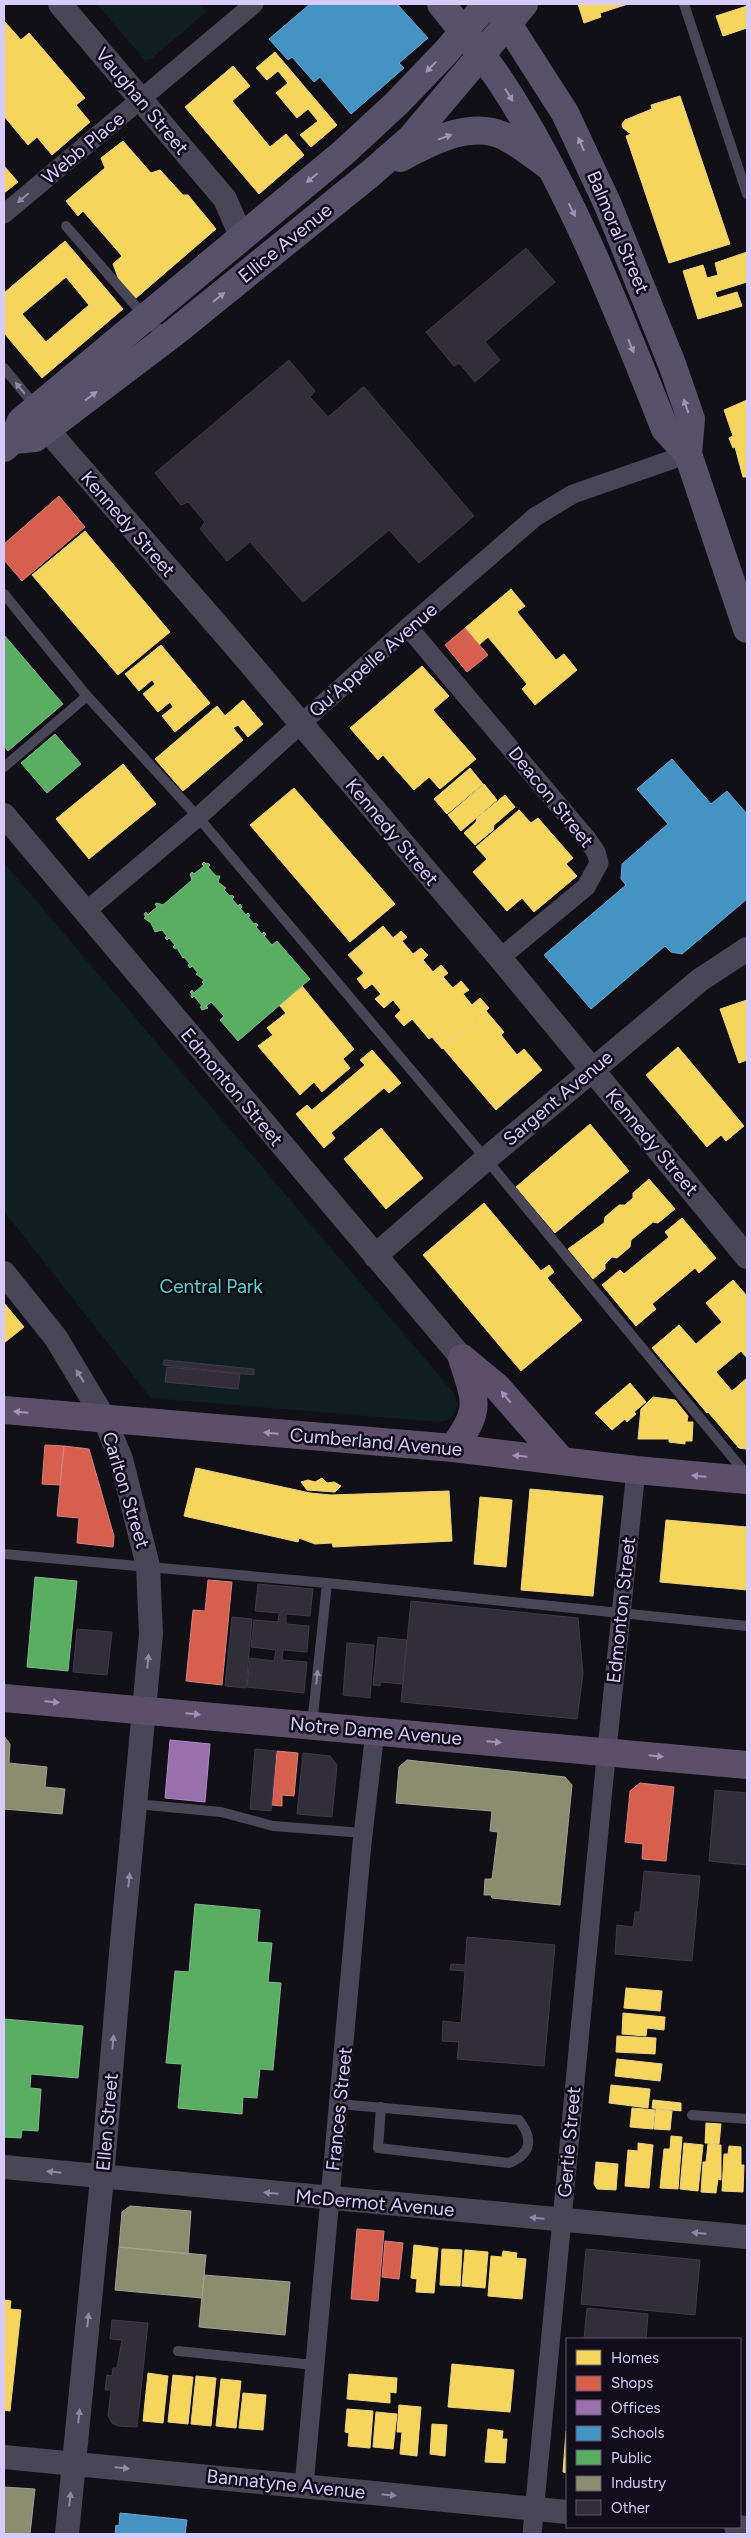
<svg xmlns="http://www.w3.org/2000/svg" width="751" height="2538" viewBox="0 0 751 2538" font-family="Figtree,sans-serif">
	<rect width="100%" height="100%" fill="#121017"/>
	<path fill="#101f22" d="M97,4H199L206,12L151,59L145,60Z
		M4,863L453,1392L458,1404C455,1415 451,1421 439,1422L151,1398L4,1211Z"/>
	<path fill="#f6d55c" stroke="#edd28b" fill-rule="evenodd" d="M578,4H628L600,13L601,17L584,23Z
		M747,6V28L723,36L716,16Z
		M5,22L21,40L29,33L85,98L76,105L90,122L52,155L37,137L28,145L4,116Z
		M275,52L337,125L311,147L300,135L318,121L308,109L297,118L276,93L288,83L278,71L267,80L256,68Z
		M233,66L250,86L232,101L270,147L286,134L304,155L259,194L185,107Z
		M680,96L730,244L669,263L626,136L631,134L623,128L622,124L625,120L652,109L651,105Z
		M123,141L151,173L160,170L183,195H188L216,229L136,298L119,280L113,264L122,256L83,211L78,216L66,201L105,168L101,158Z
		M4,166L18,182L4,193Z
		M65,241L123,309L42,378L4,333V293ZM66,277L89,305L46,342L22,314Z
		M747,252V282L715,292L717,298L737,292L742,306L698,319L683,271L703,265L707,278L718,275L715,263Z
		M747,400V479L746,477H743L735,447L733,448L729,438L733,436L724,410Z
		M85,531L170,632L118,675L32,575Z
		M511,589L525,606L517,612L556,660L564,654L577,670L535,705L522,689L527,684L488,637L479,645L465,628Z
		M161,645L210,703L175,732L162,716L173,707L170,702L158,712L143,694L155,684L152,680L139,691L125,674Z
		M422,666L449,696L433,710L476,759L440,789L429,777L414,790L383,755L378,760L350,728Z
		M243,700L263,724L248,737L238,725L233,728L243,740L183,791L155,759L217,706L225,716Z
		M123,764L156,804L89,859L56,819Z
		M470,768L483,784L447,814L434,799Z
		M484,784L497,800L461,831L448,815Z
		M294,788L395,904L350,942L250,825Z
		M505,795L515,807L494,825L493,830L475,845L464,833L476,822L477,818Z
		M519,810L531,823L538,818L573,858L566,864L577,876L534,912L522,898L507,911L473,872L487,859L476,847Z
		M383,926L393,938L401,931L407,937L402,941L413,954L421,948L428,955L423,960L433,972L441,965L448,973L443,977L453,988L461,981L469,990L463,994L472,1005L480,998L489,1008L442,1049L432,1037L429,1039L412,1019L404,1026L395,1016L401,1010L393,1000L384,1008L375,999L381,994L372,984L365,989L357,979L364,973L348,955Z
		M302,986L354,1049L343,1059L350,1068L322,1092L314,1082L300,1095L258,1046L273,1035L267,1028L286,1013L279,1005Z
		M747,1000V1060L739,1063L720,1009Z
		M486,1011L504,1032L501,1035L517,1055L524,1049L542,1070L496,1110L443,1048Z
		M678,1047L744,1126L726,1141L721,1135L707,1147L646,1075Z
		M372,1050L401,1083L389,1093L384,1088L331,1133L335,1138L324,1148L296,1114L307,1105L312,1110L365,1065L360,1060Z
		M590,1124L629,1171L555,1233L516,1187Z
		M381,1128L423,1178L386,1209L344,1159Z
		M649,1179L675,1209L658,1223L653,1222L631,1240L630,1247L617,1258L612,1257L605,1264V1269L593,1279L568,1249L604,1223L605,1217L619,1205H625L633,1198V1193Z
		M484,1203L541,1271L549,1265L554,1272L547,1278L582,1320L521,1371L423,1255Z
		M682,1218L716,1258L699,1273L695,1268L652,1304L656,1309L636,1326L602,1285L620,1270L624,1274L669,1237L665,1232Z
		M733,1280L747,1296V1358L741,1351L716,1372L732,1391L707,1413L652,1348L679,1325L696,1344L722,1322L706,1303Z
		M4,1303L24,1327L4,1343Z
		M747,1378V1452L746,1449L739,1448L708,1412Z
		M630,1383L646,1402L634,1412L636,1414L627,1422L625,1419L612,1430L595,1413Z
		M653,1397L675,1400L688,1416L687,1422H693L692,1441H685V1444L669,1442V1439H638L641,1409Z
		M196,1468L310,1493L331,1495L449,1491L452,1541L333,1547L332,1543L315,1544L299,1538L298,1542L184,1516Z
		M322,1478L327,1483L334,1482L341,1486L335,1492L307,1490L301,1482L308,1480L315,1482Z
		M530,1489L603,1496L593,1596L521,1590Z
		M480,1497L512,1500L506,1567L474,1564Z
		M666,1520L747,1527V1590L660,1582Z
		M626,1988L662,1991L660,2011L624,2008Z
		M623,2013L665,2017L664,2030L647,2028L646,2036L622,2034Z
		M617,2036L656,2038L655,2054L616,2052Z
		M617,2059L662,2064L660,2081L615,2076Z
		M611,2085L650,2089L648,2108L609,2103Z
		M653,2100L681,2103V2111L652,2108Z
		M632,2108L655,2110L653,2129L630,2127Z
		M656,2109L672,2111L670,2130L654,2129Z
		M706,2123L721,2124L719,2144L705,2143Z
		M671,2136L682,2137L678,2189L660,2188L664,2149H670Z
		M638,2143L653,2145L649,2188L625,2186L628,2150L638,2151Z
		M684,2143L703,2145L698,2191L680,2189Z
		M708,2144L721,2145V2180L718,2179L716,2193L701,2192L703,2162H706Z
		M729,2146L741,2147V2165H744L743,2192L722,2191L724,2154H728Z
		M596,2162L618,2164L616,2190L597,2189L594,2184Z
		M414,2245L438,2248L434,2293L416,2292L417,2279L411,2278Z
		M442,2249L462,2250L460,2286L440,2285Z
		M465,2250L488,2252L485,2288L462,2286Z
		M503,2251L517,2253L516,2258L526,2259L522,2299L488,2296L491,2256L502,2257Z
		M4,2300L11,2301L10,2309L21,2310L10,2411L4,2410Z
		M452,2364L514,2370L510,2412L448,2407Z
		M148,2373L168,2376L163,2423L143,2421Z
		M349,2374L397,2378L396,2393L390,2392V2403L347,2399Z
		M173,2375L193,2377L188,2424L168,2422Z
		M196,2376L216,2378L211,2426L191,2424Z
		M221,2379L241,2381L236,2428L216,2426Z
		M243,2393L266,2395L263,2430L239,2428Z
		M399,2405L421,2407L417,2456L400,2454L402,2432H397Z
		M347,2409L373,2411L370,2448L348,2446L349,2433L345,2432Z
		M376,2412L397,2414L393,2449L373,2447Z
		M432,2424L447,2425L445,2456L430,2454Z
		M488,2429L503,2431L502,2439H507L505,2463L485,2462Z
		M566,2431H567V2473L563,2472Z"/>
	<path fill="#d6604d" stroke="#d78081" d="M59,496L85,527L22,581L4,560V544Z
		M465,628L488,655L467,672L445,645Z
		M45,1445L64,1446L60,1485L42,1484Z
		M64,1446L89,1449L114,1536L113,1547L77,1543L79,1518L57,1516Z
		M208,1580L232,1582L222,1685L186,1681L193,1610L205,1611Z
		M277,1751L298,1753L294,1796L282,1795V1806L272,1805Z
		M640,1783L674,1787L666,1861L642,1859L643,1844L625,1842L630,1791Z
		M357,2229L384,2231L378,2301L351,2299Z
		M385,2241L403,2243L399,2279L382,2277Z"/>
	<path fill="#9970ab" stroke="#ac8bc3" d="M170,1740L210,1744L205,1802L165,1798Z"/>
	<path fill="#4393c3" stroke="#70a4d4" d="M310,4H397L428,38L399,63L404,68L351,114L320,77L314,82L292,57L288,60L269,39Z
		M672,759L711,804L727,791L747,814V899L682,954L671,952L665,946L591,1009L544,955L626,885L621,879L622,864L668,824L637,789Z
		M120,2513L187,2520L185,2534H115L116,2525L119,2526Z"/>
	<path fill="#5aae61" stroke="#80b78f" d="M4,635L63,704L8,751L4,746Z
		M55,734L81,764L47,793L21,763Z
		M204,862L206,864L208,863L210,865L208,867L216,876H220L218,882L226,888L224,890L230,896L232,895L234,897L232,899L238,906L240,904L242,907L240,908L246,915L248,913L250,916L248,917L254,924L256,923L258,925L256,927L262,934L264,932L266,934L264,936L272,945L277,941L310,979L238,1041L220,1020L224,1016L211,1002L206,1006L208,1008L202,1010L200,1007L202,1006L194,996L192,998L191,996L192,994L190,992L192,990L194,993L204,984L202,982L204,980L196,974L198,973L192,966L190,968L188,965L190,964L184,957L183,958L177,948L175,949L173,947L175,945L169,938L167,940L165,938L167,936L162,930L155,932L151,923L144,918L146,917L144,914L146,912L148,915L152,911L157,907L155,904L157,903L163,905L192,880L190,874L192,872L194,874L204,866L202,864Z
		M35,1577L77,1581L68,1671L27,1667Z
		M195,1904L260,1910L257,1942L272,1943L268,1982L281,1983L273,2070L260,2069L257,2098L243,2097L242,2114L178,2108L182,2064L166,2063L175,1971L189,1972Z
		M4,2019L83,2026L78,2078L31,2074L30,2088L41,2089L38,2131L22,2130L21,2138L4,2137Z"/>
	<path fill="#8c8c6e" stroke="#a39f98" d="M4,1736L10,1744L9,1763L47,1767L45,1787L65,1789L62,1814L4,1809Z
		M407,1760L565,1777L572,1785L560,1905L492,1898L491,1895H484L485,1879H492L498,1832L490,1831L492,1811L396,1803L399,1767Z
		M130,2206L191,2211L188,2254L119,2247L122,2212Z
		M119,2247L206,2255L202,2298L115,2290Z
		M204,2275L290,2282L285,2335L199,2327Z
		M4,2487L35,2489L30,2534H4Z"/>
	<path fill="#312d39" stroke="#403a4a" d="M526,248L555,282L485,342L500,360L475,382L459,363L455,366L453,365L426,332Z
		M289,360L315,391L310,397L328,417L363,387L365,388L474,516L419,563L389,530L303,602L250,542L227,561L200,529L205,522L188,502L181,505L155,473Z
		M164,1360L254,1369V1375L163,1365Z
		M167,1367L240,1374L238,1389L165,1382Z
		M258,1584L313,1589L310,1616L286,1614V1624L309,1626L307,1652L283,1650L282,1660L307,1662L304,1693L247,1687L250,1658L274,1661L276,1650L251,1647L254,1620L278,1622L279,1613L255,1611Z
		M411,1601L578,1618L583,1674L577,1719L401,1702Z
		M232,1617L252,1619L246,1688L225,1686Z
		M77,1629L112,1632L107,1675L73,1672Z
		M378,1637L407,1640L403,1684L381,1682L380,1686L373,1685Z
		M347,1643L374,1645L370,1698L343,1695Z
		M255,1749L276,1751L271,1811L250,1809Z
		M303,1753L330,1756L337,1765L332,1817L297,1814Z
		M715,1790L747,1793V1865L709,1861Z
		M644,1871L700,1876L692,1961L615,1954L617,1925L633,1927L635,1912H640Z
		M467,1937L555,1945L544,2066L457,2059L459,2042L442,2041L443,2021L461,2023L465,1971L450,1970L451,1964L465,1965Z
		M586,2249L700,2260L695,2315L581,2304Z
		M587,2308L648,2314L646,2339H584Z
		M112,2320L148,2323L137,2427L118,2426L112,2423L108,2416L111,2390H105L107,2375L112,2376L113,2368H117L122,2340L110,2339Z"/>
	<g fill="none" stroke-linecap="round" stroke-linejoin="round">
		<path stroke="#484657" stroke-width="10" d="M684,4L747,194
			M66,226L155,328L171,331
			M4,368L36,407
			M4,594L87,696L198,817L486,1159L747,1475
			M4,767L87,696
			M4,1554L327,1583L747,1626
			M312,1725L327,1583
			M136,1804L221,1812L273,1826L364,1833
			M339,2104L519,2120C533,2138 532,2154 509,2163L378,2148L381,2107
			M692,2115L747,2119
			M178,2351L314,2365"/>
		<path stroke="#484657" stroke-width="19" d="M4,214L254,4
			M408,627L587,839L596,852L599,863L586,887L500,958
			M85,912L198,817L408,627L535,517L573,494L688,454
			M304,2486L362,1843L375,1732
			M532,2534L604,1778L636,1470"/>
		<path stroke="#484657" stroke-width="24" d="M60,4L225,199L242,238
			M56,440L231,641L500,958L747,1257
			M4,815L462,1358
			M375,1256L486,1159L700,980L747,949
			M4,1273L56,1338L104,1418L121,1459L148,1566L151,1634L144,1710L121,1953L102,2178L67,2534
			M4,2167L747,2237
			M4,2457L567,2512
			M736,2527L747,2528"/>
		<path stroke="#57526a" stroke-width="28" d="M441,4C462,30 483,55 501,82C571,189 618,311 665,429L688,454L747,629
			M499,10L565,113L608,205L672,364L691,419L688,454
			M400,158C431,142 471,119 506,137C520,145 534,155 547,165
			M13,440L35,438L175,332L370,174L411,138L524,4
			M4,448L13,440L21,421L343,153L396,104L445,53L487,4"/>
		<path stroke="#5d4f69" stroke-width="28" d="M462,1358L497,1387L561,1460
			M4,1410L453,1448L636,1470L747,1480
			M453,1448C482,1409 476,1402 462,1358
			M4,1698L747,1765"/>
	</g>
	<defs><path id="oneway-solid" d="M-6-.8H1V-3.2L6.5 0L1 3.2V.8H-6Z" transform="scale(1.25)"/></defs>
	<g fill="#9e95b9">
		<use href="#oneway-solid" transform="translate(431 67) rotate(134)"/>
		<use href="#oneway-solid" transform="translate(509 95) rotate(58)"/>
		<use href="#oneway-solid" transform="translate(445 137) rotate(-20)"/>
		<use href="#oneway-solid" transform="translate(581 144) rotate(-114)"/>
		<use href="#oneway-solid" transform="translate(312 178) rotate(141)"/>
		<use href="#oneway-solid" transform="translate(572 210) rotate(63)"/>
		<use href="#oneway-solid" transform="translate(219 297) rotate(-39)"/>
		<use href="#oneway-solid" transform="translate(631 346) rotate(68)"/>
		<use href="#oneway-solid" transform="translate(91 396) rotate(-37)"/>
		<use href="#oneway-solid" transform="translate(686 406) rotate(-109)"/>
	</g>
	<g fill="#9088a8">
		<use href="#oneway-solid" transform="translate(23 198) rotate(140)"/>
		<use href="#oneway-solid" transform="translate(20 388) rotate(-130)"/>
		<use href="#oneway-solid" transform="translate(80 1376) rotate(-122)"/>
		<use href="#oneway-solid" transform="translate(148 1661) rotate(-85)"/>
		<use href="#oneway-solid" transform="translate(317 1677) rotate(-84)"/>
		<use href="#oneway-solid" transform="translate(129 1880) rotate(-84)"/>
		<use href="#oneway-solid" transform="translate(113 2042) rotate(-85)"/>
		<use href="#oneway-solid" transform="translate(54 2172) rotate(-174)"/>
		<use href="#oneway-solid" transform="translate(271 2193) rotate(-175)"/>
		<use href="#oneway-solid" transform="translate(537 2218) rotate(-175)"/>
		<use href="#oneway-solid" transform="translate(699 2233) rotate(-175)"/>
		<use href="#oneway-solid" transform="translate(88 2320) rotate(-84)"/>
		<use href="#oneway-solid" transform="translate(79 2416) rotate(-84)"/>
		<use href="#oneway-solid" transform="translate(122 2468) rotate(5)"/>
		<use href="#oneway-solid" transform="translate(389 2495) rotate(6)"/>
		<use href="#oneway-solid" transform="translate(70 2499) rotate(-84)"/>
	</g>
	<g fill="#a193b9">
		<use href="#oneway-solid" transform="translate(506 1397) rotate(-130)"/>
		<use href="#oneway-solid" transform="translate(21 1412) rotate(-175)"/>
		<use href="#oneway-solid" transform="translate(271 1433) rotate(-175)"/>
		<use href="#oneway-solid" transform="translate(520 1456) rotate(-174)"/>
		<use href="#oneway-solid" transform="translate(699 1476) rotate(-175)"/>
		<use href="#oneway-solid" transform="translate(52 1702) rotate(5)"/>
		<use href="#oneway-solid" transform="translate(193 1714) rotate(5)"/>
		<use href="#oneway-solid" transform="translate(494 1742) rotate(5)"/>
		<use href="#oneway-solid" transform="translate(656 1756) rotate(6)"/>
	</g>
	<g text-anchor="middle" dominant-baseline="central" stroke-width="5" stroke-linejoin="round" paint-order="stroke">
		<g font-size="19" fill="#d8cbfa" stroke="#110d1a">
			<text transform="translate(142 101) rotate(50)">Vaughan Street</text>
			<text transform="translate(83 148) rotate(-40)">Webb Place</text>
			<text transform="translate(618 232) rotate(67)">Balmoral Street</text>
			<text transform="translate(285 243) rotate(-39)">Ellice Avenue</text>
			<text transform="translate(128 524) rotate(49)">Kennedy Street</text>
			<text transform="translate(373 660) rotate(-41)">Qu'Appelle Avenue</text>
			<text transform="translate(551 797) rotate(51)">Deacon Street</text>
			<text transform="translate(392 832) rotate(50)">Kennedy Street</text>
			<text transform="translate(232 1087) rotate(50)">Edmonton Street</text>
			<text transform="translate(558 1098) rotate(-40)">Sargent Avenue</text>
			<text transform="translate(652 1142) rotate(50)">Kennedy Street</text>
			<text transform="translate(376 1442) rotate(5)">Cumberland Avenue</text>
			<text transform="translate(126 1490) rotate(73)">Carlton Street</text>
			<text transform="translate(621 1610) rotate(-84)">Edmonton Street</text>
			<text transform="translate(376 1731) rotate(5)">Notre Dame Avenue</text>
			<text transform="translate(339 2109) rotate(-84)">Frances Street</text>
			<text transform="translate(107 2122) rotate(-85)">Ellen Street</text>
			<text transform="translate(569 2142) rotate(-85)">Gertie Street</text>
			<text transform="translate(375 2203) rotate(5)">McDermot Avenue</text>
			<text transform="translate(286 2484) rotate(6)">Bannatyne Avenue</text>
		</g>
		<g font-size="19" fill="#60d1c7" stroke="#110d1a">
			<text x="211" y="1286">Central Park</text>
		</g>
	</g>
	<rect width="751" height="2538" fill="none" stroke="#d8cbfa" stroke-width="10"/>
	<rect x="566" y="2338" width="175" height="190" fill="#110d1a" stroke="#615974"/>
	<rect x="576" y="2350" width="25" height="15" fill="#f6d55c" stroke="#615974"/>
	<text x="611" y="2363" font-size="15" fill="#d8cbfa">Homes</text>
	<rect x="576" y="2376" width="25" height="15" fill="#d6604d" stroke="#615974"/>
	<text x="611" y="2388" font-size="15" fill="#d8cbfa">Shops</text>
	<rect x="576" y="2400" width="25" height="15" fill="#9970ab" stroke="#615974"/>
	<text x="611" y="2413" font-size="15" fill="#d8cbfa">Offices</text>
	<rect x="576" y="2426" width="25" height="15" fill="#4393c3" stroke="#615974"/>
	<text x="611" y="2438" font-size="15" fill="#d8cbfa">Schools</text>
	<rect x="576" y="2450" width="25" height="15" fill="#5aae61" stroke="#615974"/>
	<text x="611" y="2463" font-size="15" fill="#d8cbfa">Public</text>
	<rect x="576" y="2476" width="25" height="15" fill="#8c8c6e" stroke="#615974"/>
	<text x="611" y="2488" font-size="15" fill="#d8cbfa">Industry</text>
	<rect x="576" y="2500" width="25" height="15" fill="#312d39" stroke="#615974"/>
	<text x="611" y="2513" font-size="15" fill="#d8cbfa">Other</text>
</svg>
